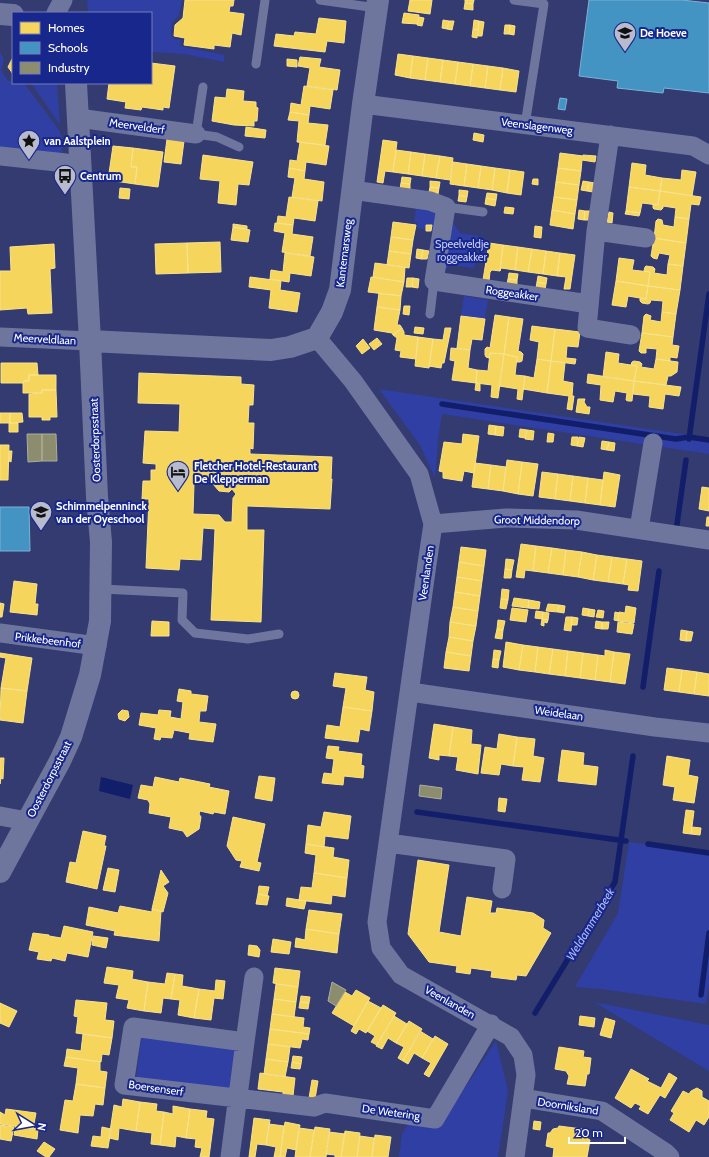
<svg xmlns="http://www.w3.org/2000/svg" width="709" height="1157" viewBox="0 0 709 1157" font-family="Cabin,sans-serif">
	<rect width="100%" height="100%" fill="#333b71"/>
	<path fill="#2f3fa4" d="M87,0H182L179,15L172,23L171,35L174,39L181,40L180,46L224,55V62L185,54L151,52V13H88Z
		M0,52L4,60L1,70L8,81H13V83H24L59,130L62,137V155L0,149Z
		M31,83H57L60,125Z
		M416,208L438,212L435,231L417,228L418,223L414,222Z
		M453,223L460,233L479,236L474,268L452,265L444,270Z
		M464,296L488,300L485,319L461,315Z
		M379,389L709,438V454L442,414L438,440L435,478L420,445Z
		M629,842L709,853V985L706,1004L601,989L575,987L618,913Z
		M594,1002L709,1025V1071Z
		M142,1034L237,1048L231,1092L136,1078Z
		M496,1041L508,1091L498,1157H399L402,1134L408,1124L442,1122Z"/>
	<path fill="#131e6a" d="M101,777L133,785L130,799L99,791Z"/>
	<path fill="#f6d55c" stroke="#f9e28d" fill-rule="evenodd" d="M185,0H234L233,6H230L229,12L244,14L241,35L232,33L230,47L214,45V49L184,45L185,38L174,36L175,25L183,18Z
		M410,0H432L430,14L408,11Z
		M465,0H474L473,4L465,3Z
		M465,3L473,4V10L464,9Z
		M404,13L419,15L418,24L402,23Z
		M419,17L424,18L422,26L417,25Z
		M319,18L346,21L344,43L327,41L325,52L274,46L276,34L294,36L295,32L316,34Z
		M443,20L449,21L447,29L442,28Z
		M474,20L479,21L478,30L473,29Z
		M449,21H454L452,30L447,29Z
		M479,21L484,22L482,36H478Z
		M505,25H510L509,34H504Z
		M510,25L515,26L514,35L509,34Z
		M473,29L478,30L477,38L472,37Z
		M398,54L413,56L410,78L395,75Z
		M413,56L428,58L425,80L410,78Z
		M300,57L321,59L319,67L340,70L337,90L307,86L310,68L298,66Z
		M428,58L443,60L440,82L425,80Z
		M12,59H13V74L8,67Z
		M287,59L297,60V67L287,66Z
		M443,60L458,62L455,84L440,82Z
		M458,62L473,64L470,86L455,84Z
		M151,63L175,66L169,108L163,107V110L142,107L141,110L125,108L126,102L107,99L109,83H151Z
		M473,64L488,66L485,88L470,86Z
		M488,66L503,68L500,90L485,88Z
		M503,68L519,71L516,92L500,90Z
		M304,86L333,90L330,109L310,106L309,115L290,112L291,103L301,105Z
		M227,89L244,91L243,101L256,102V107L258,108L257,121H254V126L234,125L212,121L215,97L226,98Z
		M290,112L309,115L308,123L328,125L325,145L297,142L299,121L288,120Z
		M246,127L266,130L265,138L245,136Z
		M474,133L484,135L483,142L473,140Z
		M167,139L184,141L181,164L164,162Z
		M383,140L397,142L393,172L385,171L383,183L377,182Z
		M300,142L329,146L326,165L306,162L305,171L289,168L290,160L297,161Z
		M113,146L133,148L131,167H137L135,184L108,180Z
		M133,148L163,152L158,187L135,184L137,167H131Z
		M396,150L411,152L408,174L393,172Z
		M411,152L425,154L422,176L408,174Z
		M560,153L583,156V155L596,156L595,162L582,160L581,171L558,168Z
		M425,154L440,156L436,178L422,176Z
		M203,155L253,162L249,185L238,184L236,205L218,203L220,181L200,179Z
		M440,156L453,158L450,180L436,178Z
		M453,162L467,164L464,186L450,184Z
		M632,163L646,165L645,175L662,178L660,191L629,187Z
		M467,164L481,166L478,188L464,186Z
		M481,166L495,168L492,190L478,188Z
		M289,168L305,171L304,179L324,182L322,201L292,197L295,178L288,177Z
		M495,168L510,170L507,193L492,190Z
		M558,168L581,171L579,185L556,182Z
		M510,170L524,172L521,195L507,193Z
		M682,170L696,172L692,196L660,191L662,178L681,180Z
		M402,177L411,178L410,184L401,183Z
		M533,179H538V185L532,184Z
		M430,181L440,182L439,188L430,187Z
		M583,181L589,182L587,191L581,190Z
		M556,182L579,185L577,200L554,197Z
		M589,182L595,183L593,192L587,191Z
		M401,183L410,184V190L400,189Z
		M430,187L439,188L438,194L429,192Z
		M629,187L660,191L658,205L642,203L640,213L626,211Z
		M120,188L130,189L129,199L119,198Z
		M459,190L468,191L467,197L459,195Z
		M660,191L701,197L699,205L691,204L689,219L675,217L676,208L663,206V208L661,210L654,209L653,208V204L658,205Z
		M487,193L497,194L496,200L486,198Z
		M459,195L467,197L466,202L458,201Z
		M289,197L318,201L315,221L294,218L293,225L277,223L278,216L286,217Z
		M554,197L577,200L575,214L552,210Z
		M486,198L496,200L495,206L485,204Z
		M505,207L514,208L513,214L504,213Z
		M552,210L575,214L573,229L550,225Z
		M579,210L585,211L584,220L578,219Z
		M585,211H591L589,220H584Z
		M626,211L640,213L639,216L625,214Z
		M609,212L613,213L612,223L607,222Z
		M675,217L689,219L686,243L654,238L656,221L658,219L662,220L663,225L674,227Z
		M393,222L416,225L413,240L391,237Z
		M275,223L293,225L292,234L313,237L310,256L282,252L285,233L274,231Z
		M233,224L247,226V229L233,227Z
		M426,225H432L431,231H426Z
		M535,226L542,227L541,238L534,237Z
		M233,227L250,230L248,242L231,240Z
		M391,237L413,240L411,254L389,251Z
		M654,238L686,243L683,266L668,264L670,255L659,253L657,259L653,258L651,256Z
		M220,242L221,272L188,273L187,243Z
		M187,243L188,273L156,274L155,244Z
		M489,243L503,245L500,271L492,270L490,272L489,281L483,280Z
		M54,244L55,268L50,269L52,313L28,314L27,308L0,310V271H11L10,247Z
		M503,245L518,247L515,270L501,268L500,271Z
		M518,247L532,249L528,272L515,270Z
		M417,249L423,250L421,259L416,258Z
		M532,249L546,251L543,274L528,272Z
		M423,250L429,251L427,259H421Z
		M389,251L411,254L409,268L387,265Z
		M546,251L560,253L557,276L543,274Z
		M285,253L314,257L311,276L290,273L289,282L270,279L271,270L283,272Z
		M560,253L575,255L570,289H564L566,277L557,276Z
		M619,258L634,260L632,270L650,272L648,286L616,281Z
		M375,263L405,267L404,282L373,277Z
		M668,264L683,266L680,290L648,286L650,272L644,271L645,267L646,266L653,267L655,269L654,273L667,275Z
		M509,273L518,274L517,280L508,279Z
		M538,276L547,278L546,284L537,282Z
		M250,277L281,281L280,290L300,293L297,312L269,308L271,290L249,287Z
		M371,277L404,282L401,296L368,292Z
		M407,278H413L412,287H406Z
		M413,278L419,279L418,288L412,287Z
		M508,279L517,280V285L507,284Z
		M616,281L648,286L646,299L628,296L626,307L612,305Z
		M537,282L546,284L545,289L536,288Z
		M648,286L680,290L676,314L662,312L663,301L651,300L650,303L648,304L642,303L640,301V298L646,299Z
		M379,293L401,296L400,310L377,307Z
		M404,306H410L409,315L403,314Z
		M377,307L400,310L397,325H400L402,328L393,335L392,333L374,330Z
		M662,312L676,314L673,337L642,333L644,316L646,314L651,316L650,320L661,322Z
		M495,315L509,317L504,354L490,353L489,358L486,357L485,355V349L487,347L490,348Z
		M461,316L485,319L482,340L472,339L470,350L457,348Z
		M509,317L523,319L518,351L521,352L523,354L522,361L520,362H517V357L504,354Z
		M532,326L555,329L551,361L537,359L539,342L530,340Z
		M415,327L424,328L423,334L414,333Z
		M402,328L404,332V335L418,337L416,359L400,357L401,351L395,350L397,338L393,335Z
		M445,328H451L444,363H442L441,368L429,366L433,339L443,340Z
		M555,329L580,332L578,347L567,346L566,358L576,359L575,364L551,361Z
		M642,333L673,337L672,345L679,346L677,358L670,357V361L656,359L657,349L646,348V353H641L639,351Z
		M418,337L433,339L429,368L415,366Z
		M377,338L382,344L374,350L369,344Z
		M363,339L370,348L362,354L356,346Z
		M451,348L470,350L468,368L477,370L476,383L452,380L455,361L450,360Z
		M606,352L619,354L618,363L637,366L634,381L603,377Z
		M490,353L504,354L498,398L491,397L492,385L476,383L477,370L488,371Z
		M504,354L517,357L515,375L525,376L522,400L517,399L518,389L499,386Z
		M537,359L551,361L547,393L523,389L525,376L534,378Z
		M656,359L678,362L677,372L671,376H668L666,385L634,381L637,366L631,365L632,362L634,361L640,362L642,364L641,367L654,369Z
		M551,361L565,363L563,381L573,383L572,396H574L572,410L567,409L569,396L547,393Z
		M1,363H37L38,375H29V381H24L23,383H1Z
		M139,373L241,377V384L254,385L253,405H249L248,423H254L253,449L250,448V454L332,457L331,479H332L330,509L247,506V530H264L261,622L211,620L215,529L203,528L201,560L180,559L179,570L146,568L149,499H142L143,481H151V470H156V464L143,463L145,431L179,432L180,404L138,403ZM197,481L213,482V484L219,491L229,492L232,489L236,494L233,498L232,522H225L219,515L193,514L194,484Z
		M588,374L634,381L632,401H628L626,400L627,393L615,391L613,402L600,400L601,385L587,383Z
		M29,375H56V390H42V393H23V383L24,381H29Z
		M634,381L681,387L679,396L665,394L663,409L649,407L650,396L633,394Z
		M476,383L480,384V391L475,390Z
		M42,390H56L57,417H50V420H42V417H29V394L42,393Z
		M578,399H585L584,402L587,407H590L589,414L576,412Z
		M0,413H10V423H0Z
		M10,413H22L23,422L10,423Z
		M9,423H18V432H9Z
		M489,425L496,426L495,435L488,434Z
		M496,426L504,427L503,436L495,435Z
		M520,429L527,430L525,438L519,437Z
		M527,430L534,431L533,440L525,439Z
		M548,433L554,434L553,442H547Z
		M463,434L479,436L474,473L464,471L462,481L443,478V472L439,471L444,442L462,444Z
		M572,437H578L577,446L571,445Z
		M579,437L585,438L583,447L577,446Z
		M602,441L609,442L607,450L601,449Z
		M609,442L615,443L614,451L607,450Z
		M0,445H9L8,480H0Z
		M9,451H12L11,462L9,461Z
		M507,460L522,462L518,494L503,491Z
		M522,462L538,464L533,496L518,494Z
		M475,463L491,465L488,489L472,487Z
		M491,465L506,467L503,491L488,489Z
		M542,472L558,474L555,499L539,497Z
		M604,472L620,475L615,507L600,505Z
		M558,474L573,476L570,501L555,499Z
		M573,476L588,478L585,503L570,501Z
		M588,478L603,480L600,505L585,503Z
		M702,487L709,488V511L699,509Z
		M707,517H709V526H706Z
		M521,544L536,546L533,571L525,570L524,578L516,577Z
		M536,546L552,548L548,573L533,571Z
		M461,547L486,550L484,566L459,562Z
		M552,548L566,550L563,575L548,573Z
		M566,550L582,552L578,577L563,575Z
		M582,552L597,555L593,580L578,577Z
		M597,555L612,557L608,582L593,580Z
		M612,557L627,559L623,584L608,582Z
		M506,559L514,560L512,570L505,569Z
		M627,559L642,561L638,591L628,590L629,585L623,584Z
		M459,562L484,566L482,581L457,577Z
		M505,569L512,570L511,578H504Z
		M457,577L482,581L480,596L455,592Z
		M14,581L37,584L35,604H38L37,615L10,612Z
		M502,589L509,590L508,600L501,599Z
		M455,592L480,596L478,611L453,607Z
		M514,598L529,600L528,608L512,606Z
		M501,599L508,600L506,609L500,608Z
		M529,600L540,602L539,609L528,608Z
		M0,603L4,604L2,617H0Z
		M548,604L559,605L558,612L546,611Z
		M559,605L565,606L564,613L558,612Z
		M626,606L636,608L634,623L618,621L619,612L625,613Z
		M453,607L478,611L476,626L450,622Z
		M512,608L528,610L526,622L510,620Z
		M583,608L589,609L588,616L582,615Z
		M589,609L595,610L594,617L588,616Z
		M598,610L604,611L603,618L596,617Z
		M536,611L543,612L542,619L535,618Z
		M543,612L549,613L548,620L542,619Z
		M615,612L619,613L618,621L614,620Z
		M566,617H572L571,631L564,630Z
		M572,617L578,618L577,625H571Z
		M542,619L548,620L547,623L544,622V626L541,625Z
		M498,620L505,621L503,630L497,629Z
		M152,621L169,622V636H151Z
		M596,621L602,622V629L595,628Z
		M450,622L476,626L473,641L449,637Z
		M602,622H609L608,629H602Z
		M618,622L634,624L632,634L617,632Z
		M497,629L503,630L502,639L495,638Z
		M681,630L687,631L686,641L680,640Z
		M687,631L693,632L691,641H686Z
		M449,637L473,641L471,656L446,652Z
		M506,642L523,645L519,670L503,667Z
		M523,645L538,647L535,672L519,670Z
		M538,647L553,649L549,674L535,672Z
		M553,649L568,651L565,676L549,674Z
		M494,650L501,651L499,660L493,659Z
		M605,650L614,652L610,682L595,680L598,655L605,656Z
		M568,651L583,653L580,678L565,676Z
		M446,652L471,656L469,671L444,668Z
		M614,652L630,654L625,684L610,682Z
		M0,653L32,658L27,691L1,688L6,658L0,657Z
		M583,653L598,655L595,680L580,678Z
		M493,659L499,660L498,668L492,667Z
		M667,668L682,670L679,692L664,690Z
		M682,670L697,672L694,694L679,692Z
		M697,672L709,674V696L694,694Z
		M335,673L367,677L365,690L374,692L372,711L343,707L346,688L333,686Z
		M1,688L27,691L23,723L0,720Z
		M179,689L191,691V694L208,696L206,711H200L199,722L216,724L213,742L189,739L190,733L174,730L172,738L161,737L160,740L154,739L156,728L139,725L141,713L158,715L159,710L171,711L170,717L181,719L183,702L177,701Z
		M291 695a4 4 0 1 1 8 0a4 4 0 1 1-8 0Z
		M343,707L372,711L369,731L360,729L358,742L325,738L327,725L340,727Z
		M122,710L128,711L129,717L125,721L119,719L118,714Z
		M434,724L453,727L449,756L439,755V760L429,758Z
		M453,727L472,730L471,744L481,745L478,774L456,770L458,757L449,756Z
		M499,734L517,737L513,766L501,764L499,775L481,773L485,747L497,749Z
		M517,737L535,739L533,756L544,758L540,782L522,780L524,767L513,766Z
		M328,746L339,747L338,751L362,754L361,765L364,766L363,778L344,776L343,785L322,783L324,773L332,774L334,759L326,758Z
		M562,750L584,753L583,765L598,767L596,785L558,781Z
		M667,756L690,760L688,775L698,777L694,803L673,800L675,787L663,785Z
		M0,758H4L3,779L1,778L0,784Z
		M259,776L275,778L272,801L255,798Z
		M155,777L179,782L180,778L210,784L209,787L229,791L225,814L214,812L213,814L200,811L199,814L201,817L199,829L187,837L183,831L169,828L171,817L149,813L150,804L148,800L138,798L141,785L153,787Z
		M499,798L507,799L505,812L498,811Z
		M686,810L694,811L691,834L683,833Z
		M324,812L351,816L348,839L325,836L324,847L306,844L308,825L321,827Z
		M233,817L265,824L257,862L261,863L259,871L240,867L242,861L236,860L227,846Z
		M692,827L701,828L700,835L691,834Z
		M83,831L106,836L104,846H106L97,889L66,882L70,862L76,863Z
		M306,844L334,848L333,857L349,860L347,878L314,873L316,855L305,853Z
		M418,860L449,865L439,932L461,936L467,897L492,901L490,913H496L497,908L533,913L544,920L543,928L551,933L526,976L517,975L516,980L491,977L492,971L471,968L470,974L456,972L457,966L429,962L408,934Z
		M108,868L119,870L115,892L103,890Z
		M161,870L169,882L163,886L168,893L163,912L152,909Z
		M314,873L347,878L345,897L332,895L331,904L299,900L301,887L312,888Z
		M259,886L269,887L267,896L258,894Z
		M258,894L269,896L267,905L256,904Z
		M287,898L306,901L304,909L286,906Z
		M120,906L152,912V909L161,911L159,941L114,935L115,931L86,925L89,907L118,913Z
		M309,910L342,914L339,934L306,929Z
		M64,926L93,932L88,957L67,953L65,961L52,958L51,961L37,959L39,952L29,950L33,933L49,935V936L61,938Z
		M306,929L339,934L337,953L295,947L296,938L305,940Z
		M93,936L108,938L106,948L92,945Z
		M273,939L291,942L289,954L271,952Z
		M249,945L257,946L260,950L259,957L248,955Z
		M107,967L133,971L132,979L148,982L144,1011L127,1008L129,1000L116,998L119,985L104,983Z
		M275,968L300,971L298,987L273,983Z
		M167,973L175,974L171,999L163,998L161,1013L144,1011L148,982L165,984Z
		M175,974L183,975L182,986L199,989L194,1018L178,1015L180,1000L171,999Z
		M216,980L225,981L223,999L214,998L211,1020L194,1018L199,989L215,991Z
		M276,984L298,987L296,1002L274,999Z
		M356,990L370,998L354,1026L332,1013L345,992L352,996Z
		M301,996L310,997L309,1003L300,1002Z
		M274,999L296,1002L294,1017L272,1014Z
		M76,1000L107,1003L105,1020L114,1021L112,1038L76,1033L78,1017L74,1016Z
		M368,1001L381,1008L366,1033L359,1029L356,1034L351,1031Z
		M300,1002L309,1003L308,1009L299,1008Z
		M0,1003L17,1011L9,1027L0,1023Z
		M383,1005L396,1013L377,1045L371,1042L375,1036L367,1031Z
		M272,1014L304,1018L303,1027L310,1028L309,1034L270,1029Z
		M394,1016L407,1024L396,1043L388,1038L382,1049L376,1046Z
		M580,1016L595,1018L594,1027L579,1025Z
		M605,1018L615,1021L611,1038L600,1035Z
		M409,1021L422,1029L403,1061L398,1058L404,1047L396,1043Z
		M270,1029L309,1034L308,1040L302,1039L300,1048L268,1044Z
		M420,1031L433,1039L422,1058L414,1053L408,1064L403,1061Z
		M83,1034L112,1038L109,1055L102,1054L101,1062L66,1057L67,1049L81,1051Z
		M435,1036L448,1044L429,1077L424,1074L431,1063L422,1058Z
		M268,1044L290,1047L288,1062L266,1059Z
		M559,1047L584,1051L583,1057L591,1058L589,1074H587L585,1086L567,1084L569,1076L566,1071L555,1069Z
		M293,1056L302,1057L301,1064L292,1062Z
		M66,1057L100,1062V1071L107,1072L105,1088L76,1084L78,1068L64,1066Z
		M266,1059L288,1062L285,1077L264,1074Z
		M292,1062L301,1064L300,1069L291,1068Z
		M631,1069L649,1079L647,1081L661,1088L669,1073L677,1078L665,1098L660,1095L648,1114L639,1109L641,1106L635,1103L631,1108L615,1098Z
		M260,1073L295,1078L293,1096L283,1094V1092L258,1089Z
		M312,1080L318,1081L315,1099L309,1098Z
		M76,1084L105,1088L103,1105L95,1104L93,1116L80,1115L78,1133L60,1130L65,1100L73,1101Z
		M697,1088L702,1091V1097L709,1101V1117L704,1125L696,1120L689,1132L670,1120L674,1113L671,1111L683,1091L689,1094L691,1091Z
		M123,1099L140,1102L136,1131L119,1128L118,1140L109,1138L114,1105L122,1107Z
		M140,1102L157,1104L156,1111L164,1112L160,1145L151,1144L152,1133L136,1131Z
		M173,1106L190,1109L186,1138L176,1136L175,1147L160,1145L164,1112L173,1114Z
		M6,1109L36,1113L33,1129L0,1124V1112L5,1115Z
		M190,1109L207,1111L206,1118L214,1119L209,1157H200L202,1148L195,1147L196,1139L186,1138Z
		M254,1118L270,1120L266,1145L257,1144L255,1157H249Z
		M534,1121L541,1122L540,1130L533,1129Z
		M285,1122L300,1125L296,1150L287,1148L285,1157H280Z
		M269,1124L284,1126L280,1157H274L276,1147L266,1145Z
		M0,1125L14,1127L11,1141L0,1139Z
		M16,1126L38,1129L37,1139L14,1135Z
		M559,1126L582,1129L581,1135L590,1140L587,1157H553L554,1148L546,1146L548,1133H550L553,1129L558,1128Z
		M102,1127L111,1129L108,1148L91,1146L93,1136L101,1137Z
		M315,1127L330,1129L326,1157H310Z
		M299,1128L314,1130L310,1157H295Z
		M345,1131L360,1133L357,1157H341Z
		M329,1132L345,1134L341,1157H335V1155L326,1154Z
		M375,1135L391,1137L388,1157H372Z
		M360,1136L374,1138L372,1157H357Z
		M44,1142L55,1149L49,1157H46L37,1151Z"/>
	<path fill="#4393c3" stroke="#7bb3d5" d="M589,0H682L709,3V93L664,88L663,93L617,88L618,81L579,76Z
		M560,98L567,99L565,110L558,109Z
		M0,507H29L30,551H0Z"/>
	<path fill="#8c8c6e" stroke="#aeae9a" d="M27,434H42V461L28,462Z
		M42,434H56L57,461H42Z
		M420,785L442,788L441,799L419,796Z
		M332,982L346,990L336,1006L328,1001Z"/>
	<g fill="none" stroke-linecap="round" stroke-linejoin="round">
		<path stroke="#131e6a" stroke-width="5.5" d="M442,404L676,439L689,437L709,440
			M689,439L709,294
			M676,531L686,460
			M643,687L659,571
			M417,812L626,841
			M648,844L709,853
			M701,995L709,933
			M535,1013L615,882L633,756"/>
		<path stroke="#6f769e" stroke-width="9" d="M320,0L377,8
			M514,0L544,4L525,125
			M256,64L265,0
			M203,87L196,134L217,137L239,147
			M446,207L483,212
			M430,314L434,281
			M102,589L183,593L182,620L195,633L248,639L279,634"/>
		<path stroke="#6f769e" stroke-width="19" d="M56,13L63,0
			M363,104L693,146L709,155
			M78,118L196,134
			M610,135L596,231L587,328L631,335
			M0,156L66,163L81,166
			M352,190L430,201L446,207L434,281L589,304
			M596,231L646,238
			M0,337L90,341
			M317,338L353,381L419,474L433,524L427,564L377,922L381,948L401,975L511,1037L523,1055L526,1075L515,1157
			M433,524L506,518L576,520L709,540
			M639,529L653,443
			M0,633L97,646
			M410,692L655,727L709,733
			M0,816L27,821
			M388,843L506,859L502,889
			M245,1042L254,977
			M523,1098L602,1111L666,1153L670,1157
			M230,1157L245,1042L133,1027L124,1085L314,1107L325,1103L435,1119L491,1024"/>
		<path stroke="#6f769e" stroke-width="22" d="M0,14L13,15
			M90,341L271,350L290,347L317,338L332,312L340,290L363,104L378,0
			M0,872L60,761L71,737L90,675L100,621L101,542L97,497L90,341L76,83"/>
	</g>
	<defs>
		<g id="school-pin" transform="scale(1.15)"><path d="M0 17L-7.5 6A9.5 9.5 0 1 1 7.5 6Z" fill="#b8bacd" stroke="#18278c"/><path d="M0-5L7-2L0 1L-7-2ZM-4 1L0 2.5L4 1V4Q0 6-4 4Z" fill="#111"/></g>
		<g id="sight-pin" transform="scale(1.15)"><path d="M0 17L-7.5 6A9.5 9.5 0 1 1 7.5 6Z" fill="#b8bacd" stroke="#18278c"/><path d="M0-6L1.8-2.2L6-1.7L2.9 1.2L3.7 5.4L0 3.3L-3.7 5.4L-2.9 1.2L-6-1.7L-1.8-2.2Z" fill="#111"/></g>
		<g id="bus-pin" transform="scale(1.15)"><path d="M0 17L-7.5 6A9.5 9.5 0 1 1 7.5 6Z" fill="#b8bacd" stroke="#18278c"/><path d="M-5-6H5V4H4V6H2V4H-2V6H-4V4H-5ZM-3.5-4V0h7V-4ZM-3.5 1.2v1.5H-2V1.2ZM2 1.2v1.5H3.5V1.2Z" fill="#111"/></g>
		<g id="hotel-pin" transform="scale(1.15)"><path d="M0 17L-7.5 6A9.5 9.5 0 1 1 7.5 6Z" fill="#b8bacd" stroke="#18278c"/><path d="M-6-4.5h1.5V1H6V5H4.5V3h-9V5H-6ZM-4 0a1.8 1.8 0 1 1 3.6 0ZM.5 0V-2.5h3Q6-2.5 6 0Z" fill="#111"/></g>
	</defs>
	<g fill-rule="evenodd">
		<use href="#school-pin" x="625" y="33"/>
		<use href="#sight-pin" x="29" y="141"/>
		<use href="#bus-pin" x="65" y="176"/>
		<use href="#hotel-pin" x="178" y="472"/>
		<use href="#school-pin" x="41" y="512"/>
	</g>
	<g text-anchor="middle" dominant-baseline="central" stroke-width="4" stroke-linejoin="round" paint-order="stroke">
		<g font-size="11" font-weight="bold" fill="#fff" stroke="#18278c" text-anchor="start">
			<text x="640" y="33">De Hoeve</text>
			<text x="44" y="141">van Aalstplein</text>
			<text x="80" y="176">Centrum</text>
			<text x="194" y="466">Fletcher Hotel-Restaurant<tspan x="194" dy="13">De Klepperman</tspan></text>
			<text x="56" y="506">Schimmelpenninck<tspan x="56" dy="13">van der Oyeschool</tspan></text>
		</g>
		<g font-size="11" fill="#fff" stroke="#18278c">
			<text transform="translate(137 126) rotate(8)">Meervelderf</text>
			<text transform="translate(537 126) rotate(7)">Veenslagenweg</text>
			<text transform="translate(344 253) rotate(-83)">Kantemarsweg</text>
			<text transform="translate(512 293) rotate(8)">Roggeakker</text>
			<text transform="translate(45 339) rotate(3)">Meerveldlaan</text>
			<text transform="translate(95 440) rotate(-92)">Oosterdorpsstraat</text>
			<text transform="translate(537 520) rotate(1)">Groot Middendorp</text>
			<text transform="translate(426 573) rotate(-82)">Veenlanden</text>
			<text transform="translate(48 640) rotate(7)">Prikkebeenhof</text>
			<text transform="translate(559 713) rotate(8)">Weidelaan</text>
			<text transform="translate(49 779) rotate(-63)">Oosterdorpsstraat</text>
			<text transform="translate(450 1002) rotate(29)">Veenlanden</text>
			<text transform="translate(156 1088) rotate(8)">Boersenserf</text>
			<text transform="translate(568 1106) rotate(9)">Doorniksland</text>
			<text transform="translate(391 1112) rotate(8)">De Wetering</text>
		</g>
		<g font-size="11" fill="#c9d0fa" stroke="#18278c">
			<text x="462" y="244">Speelveldje<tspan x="462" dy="13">roggeakker</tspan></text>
		</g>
		<g font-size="12" font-style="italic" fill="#afb9f5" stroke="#18278c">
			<text transform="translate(590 924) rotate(-59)">Weldammerbeek</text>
		</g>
	</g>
	<rect x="12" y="12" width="140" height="72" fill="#18278c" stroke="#747dba"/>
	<rect x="20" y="22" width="20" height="12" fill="#f6d55c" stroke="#747dba"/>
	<text x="48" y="32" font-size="12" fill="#ffffff">Homes</text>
	<rect x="20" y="42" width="20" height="12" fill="#4393c3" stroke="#747dba"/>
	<text x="48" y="52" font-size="12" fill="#ffffff">Schools</text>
	<rect x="20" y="62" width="20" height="12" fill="#8c8c6e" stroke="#747dba"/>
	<text x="48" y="72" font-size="12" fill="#ffffff">Industry</text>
	<g transform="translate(32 1125) rotate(101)" stroke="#18278c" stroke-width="3" paint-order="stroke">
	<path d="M0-3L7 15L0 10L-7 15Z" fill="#ffffff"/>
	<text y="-6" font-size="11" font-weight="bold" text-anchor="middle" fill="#ffffff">N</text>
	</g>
	<path d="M569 1137v6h56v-6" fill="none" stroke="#ffffff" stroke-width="2"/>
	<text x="575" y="1137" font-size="12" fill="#ffffff" stroke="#18278c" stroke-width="3" paint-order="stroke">20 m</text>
</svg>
